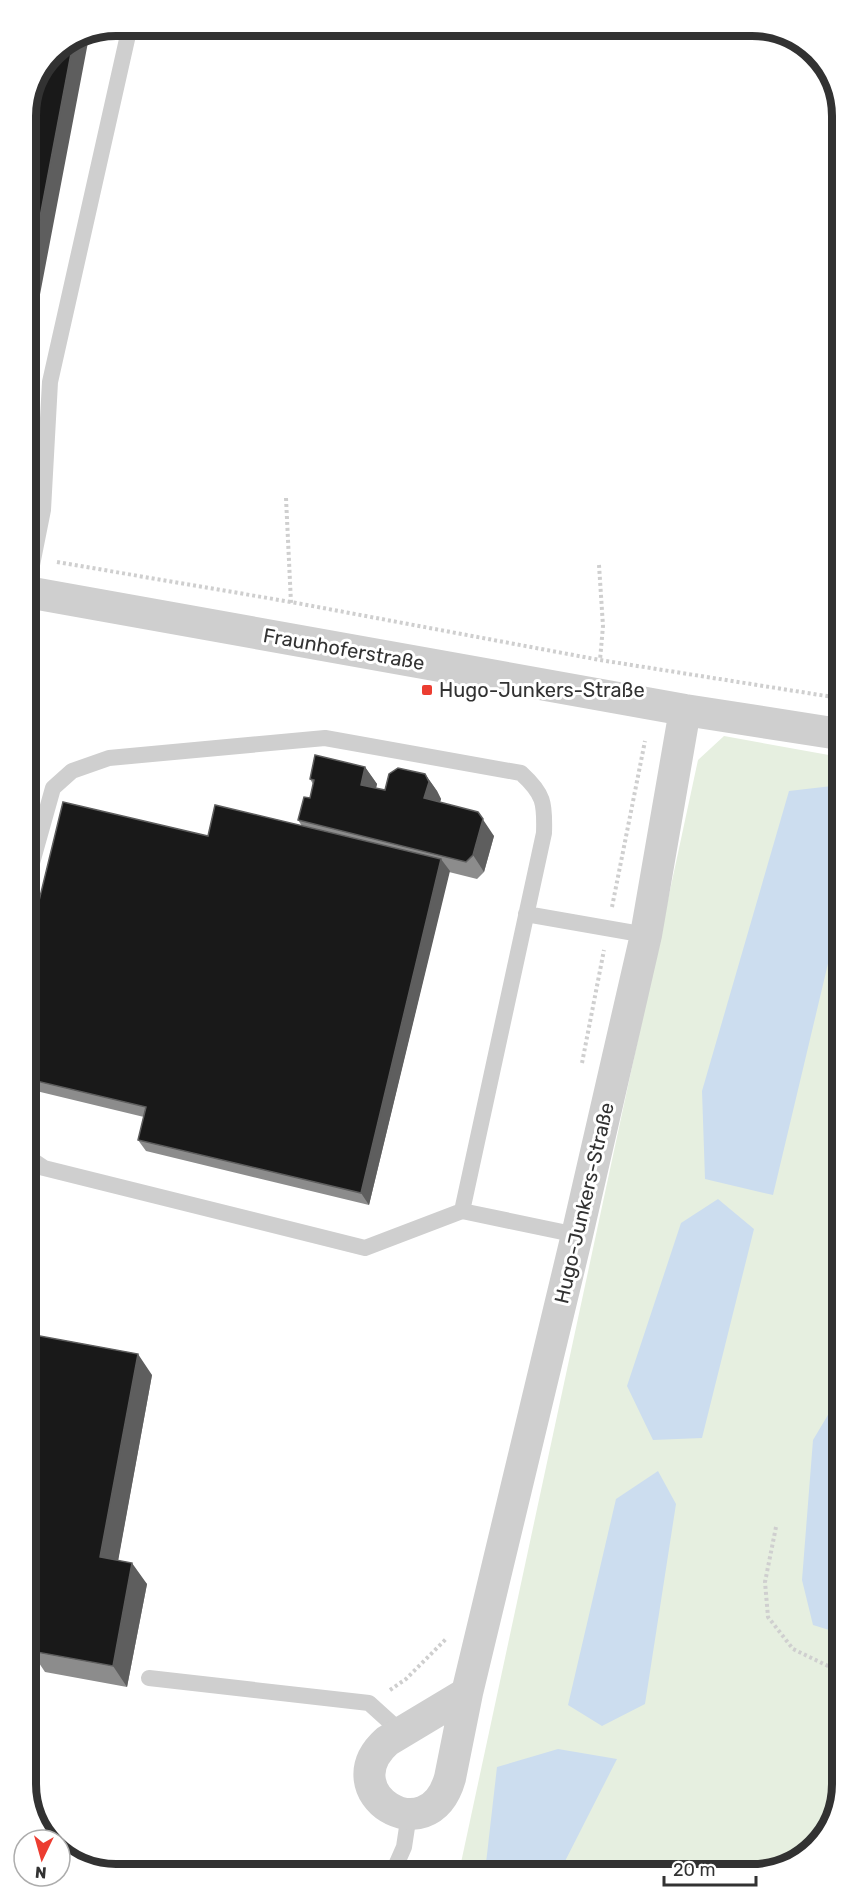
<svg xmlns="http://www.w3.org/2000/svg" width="868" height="1900" viewBox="0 0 868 1900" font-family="Rubik,sans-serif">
	<rect width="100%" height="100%" fill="#fff"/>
	<path fill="#e6efe0" d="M724,736L840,757L842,1785L827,1835L782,1870L459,1872L698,760Z"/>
	<path fill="#ccddef" d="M832,786L840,792V913L773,1195L705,1179L702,1091L789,791Z
		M718,1199L754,1229L702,1438L653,1440L627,1386L681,1223Z
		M841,1393L842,1634L813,1625L802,1580L813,1440Z
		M658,1471L676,1504L645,1704L602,1726L568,1705L616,1499Z
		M558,1749L617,1759L560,1871L485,1872L497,1767Z"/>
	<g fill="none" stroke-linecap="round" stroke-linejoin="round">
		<path stroke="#cfcfcf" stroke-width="4" stroke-dasharray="3 3" stroke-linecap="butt" d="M286,498L291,603
			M57,562L291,602L600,660L839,698
			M599,565L603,626L600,660
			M612,907L645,741
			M582,1063L604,950
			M776,1527L765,1582L768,1617L793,1649L830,1667L842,1669
			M390,1690L406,1679L446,1639"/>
		<path stroke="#cfcfcf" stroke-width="16" d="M27,434L46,438
			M27,590L43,510L50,382L130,26
			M28,877L53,788L72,771L109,758L325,738L521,773C544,794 545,803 544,833L462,1211
			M526,914L646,935
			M29,1158L44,1168L365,1248L462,1211L577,1235
			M149,1678L369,1703L401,1732
			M393,1872L404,1847L409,1814"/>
		<path stroke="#cfcfcf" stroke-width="32" d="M27,592L685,710L839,734
			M467,1693L387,1741C330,1792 428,1855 450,1778L467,1693L577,1235L646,935L685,710"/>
	</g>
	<path fill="#8c8c8c" d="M365,767L377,784L376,788L385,790L425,774L437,791L441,799L440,802L494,836L484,872L477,879L449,872L369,1205L146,1151L138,1140L144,1117L28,1089V946L208,836L302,826L298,820L310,798L313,784L310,779Z
		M29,1334L152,1375L118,1560L147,1584L127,1687L45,1672L31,1651L33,1636L30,1635Z"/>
	<path fill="#5e5e5e" d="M89,37L26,368V291L73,43Z
		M365,767L377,784L373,801L361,785Z
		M425,774L437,791L441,799L436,815L424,798Z
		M478,812L494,836L484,872L473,855Z
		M441,859L450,871L369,1205L361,1193Z
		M138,1354L152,1375L115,1578L100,1557Z
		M132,1563L147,1584L127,1687L113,1666Z"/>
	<path fill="#191919" stroke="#5e5e5e" stroke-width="1.5" d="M73,43L26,291V110L52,52Z
		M315,755L365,767L361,785L385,790L389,774L398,768L425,774L429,782L424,798L478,812L483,819L473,855L466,862L298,820L304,797L310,798L314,780L310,779Z
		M63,802L208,836L215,805L441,859L361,1193L138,1140L146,1107L28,1079V946Z
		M29,1334L138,1354L100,1557L132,1563L113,1666L31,1651L37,1618L30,1617Z"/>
	<rect fill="#ec3d31" stroke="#fff" stroke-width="2" x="421" y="684" width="12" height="12" rx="3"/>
	<g text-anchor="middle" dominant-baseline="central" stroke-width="6" stroke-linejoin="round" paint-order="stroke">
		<g font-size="20" fill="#323232" stroke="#fff">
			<text transform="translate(344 649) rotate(10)">Fraunhoferstraße</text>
			<text transform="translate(584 1203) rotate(-77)">Hugo-Junkers-Straße</text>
		</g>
		<g font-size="20" fill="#323232" stroke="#fff" text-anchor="start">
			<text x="439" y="690">Hugo-Junkers-Straße</text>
		</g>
	</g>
	<path d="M0 0H868V1900H0ZM116 36H752A80 80 0 0 1 832 116V1784A80 80 0 0 1 752 1864H116A80 80 0 0 1 36 1784V116A80 80 0 0 1 116 36Z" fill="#fff" fill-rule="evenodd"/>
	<path fill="none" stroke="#323232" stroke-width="8" d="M116 36H752A80 80 0 0 1 832 116V1784A80 80 0 0 1 752 1864H116A80 80 0 0 1 36 1784V116A80 80 0 0 1 116 36Z"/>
	<g transform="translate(42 1858) rotate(185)"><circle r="28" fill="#ffffff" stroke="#adadad" stroke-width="1.5"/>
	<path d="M0-4.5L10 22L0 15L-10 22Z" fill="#ec3d31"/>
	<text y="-9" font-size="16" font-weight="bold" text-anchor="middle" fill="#323232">N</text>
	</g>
	<path d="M664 1876v9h92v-9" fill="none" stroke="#323232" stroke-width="3"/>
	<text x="673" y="1876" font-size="18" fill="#323232" stroke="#ffffff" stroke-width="4.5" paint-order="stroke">20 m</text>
</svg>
